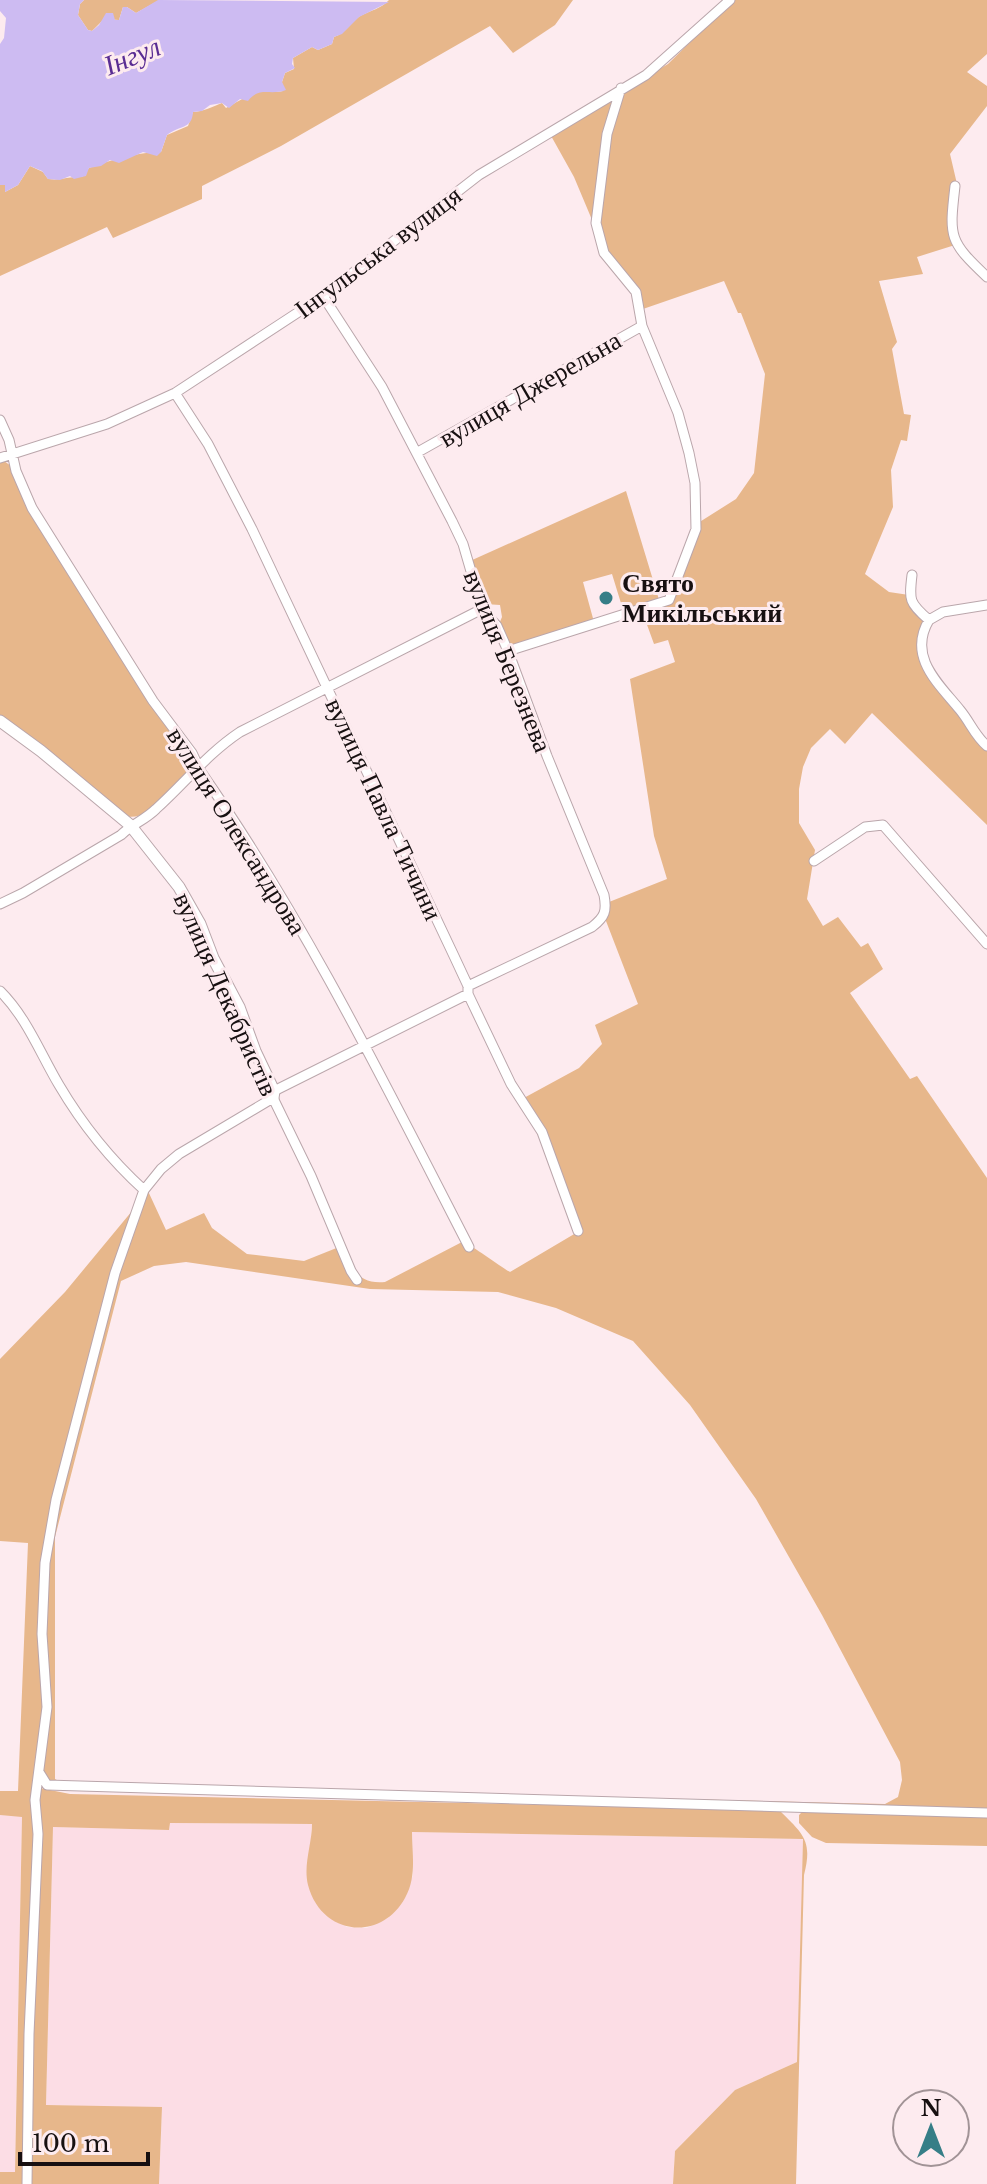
<svg xmlns="http://www.w3.org/2000/svg" width="987" height="2184" viewBox="0 0 987 2184" font-family="'Libre Baskerville',serif">
	<rect width="100%" height="100%" fill="#fdebef"/>
	<path fill="#fcdde5" d="M0,1815L22,1816L15,2172H0Z
		M170,1823L312,1824L311,1837L346,1927L367,1928L388,1918L413,1876L412,1832L803,1839L797,2062L735,2090L675,2151L673,2184H159L162,2108L46,2105L53,1827L169,1830Z"/>
	<path fill="#e7b78b" fill-rule="evenodd" d="M84,0H158V1L136,13L127,7H123L119,20L104,19L92,31L88,30L78,15L80,4Z
		M389,0H573L555,25L513,53L490,26L281,146L202,186V199L113,238L107,227L0,276V185H5V192L18,185L30,166L43,172L48,179C61,181 70,176 82,177L89,168C110,160 137,152 161,152L167,135L188,126L193,112C202,112 214,106 222,103L226,108C236,103 250,93 263,91C270,90 276,93 283,91L282,82L285,73L294,69L293,58L312,47L318,50L332,44L334,37C346,33 351,22 360,16C370,11 382,8 389,0Z
		M733,0H987V54L967,72L987,86V106L950,154L957,184L955,245L917,257L923,274L879,281L897,342L892,349L904,414L911,415L907,441L901,440L891,470L893,507L865,574L889,592L909,595L927,626L926,664L987,744V825L872,713L845,744L830,729L811,748L803,767L799,789V823L815,850L807,899L823,926L838,917L861,947L868,943L883,969L850,993L910,1079L917,1076L987,1178V1812L68,1790L49,1784L42,1769L44,1646L51,1534L117,1275L148,1191L166,1230L204,1213L212,1228L247,1254L304,1261L339,1247C350,1267 359,1285 385,1282L462,1242C474,1246 496,1264 510,1272L581,1230L522,1099L579,1068L602,1044L595,1025L638,1004L606,921H602L609,902L667,879L654,836L630,679L675,662L668,640L654,644L642,611L661,606L698,523L736,499L754,473L765,374L741,313H738L724,281L643,309L635,293L611,265L574,177L550,134L668,64ZM186,1262L370,1289L498,1292L556,1308L633,1341L690,1405L756,1499L822,1615L900,1762L902,1780L898,1797L885,1804L64,1784L55,1779V1537L121,1281L154,1266Z
		M4,461L11,466L190,754L193,765C178,785 152,823 124,816L0,718V462Z
		M626,491L660,603L624,613L612,574L583,582L594,622L509,646L499,624L502,617L500,605L485,604L470,561Z
		M137,1205L47,1533L45,1675L35,1834L24,2184H0V2172H15L22,1817L0,1815V1791H18L28,1543L0,1541V1359L65,1292Z
		M40,1788L70,1794L779,1810C803,1834 813,1840 804,1875L796,2184H673L675,2151L735,2090L797,2062L803,1839L412,1832C412,1854 417,1877 405,1898C380,1943 321,1935 308,1885C303,1865 312,1844 312,1824L170,1823L169,1830L53,1827L46,2105L162,2107L159,2184H30L38,1804Z
		M804,1810L987,1815V1846L826,1843L812,1837L799,1823V1815Z"/>
	<path fill="#cdbbf2" d="M0,0H84L80,4L78,15L88,30L92,31L99,25L106,13H113L115,20H119L123,7H127L136,13L158,0L389,2L359,17L342,34L334,37L332,44L318,50L312,47L293,58L292,64L295,68L285,73L282,82L286,90C270,96 259,86 248,101L240,99L229,108L222,103L210,105L202,111L193,112C192,130 179,125 167,135L161,152L157,156L143,152L119,163L110,160L101,166L89,168L86,176L74,179L70,176L60,180L48,179L42,171L30,166L18,185L5,192V185H0V44L4,38L6,18L0,11Z"/>
	<g fill="none" stroke-linecap="round" stroke-linejoin="round">
		<g stroke="#baa6ab" stroke-width="11">
			<path id="minor" d="M955,186C949,238 949,241 987,277
				M323,296L382,387L452,521L463,544L482,609L497,626L508,651L547,756L604,895C607,911 605,917 592,927L468,986
				M175,393L208,444L252,529L454,956L468,986V994L511,1084L542,1132L578,1231
				M0,420L9,440L16,471L32,508L153,701L192,753L201,772C305,921 386,1086 469,1247
				M418,452L642,326
				M0,458L107,424L175,393L323,296L479,175L646,75L730,0
				M912,575C909,600 909,603 929,620C907,657 939,684 960,710C970,722 975,736 987,746
				M929,620L943,612L987,605
				M508,651L669,600L696,529L695,483L689,453L678,413L642,326L636,292L604,253L596,223L607,134L621,88
				M814,861L865,827L883,825L987,944
				M0,904L23,893L121,835C132,824 145,820 156,809C185,783 207,754 240,732L482,609
				M0,991C27,1018 40,1053 59,1085C82,1124 111,1160 144,1190
				M274,1091L468,994
				M39,1772L47,1785L987,1813
				M27,2184L29,2034L38,1834L35,1800L47,1707L42,1634L45,1563L56,1500L115,1273L144,1190L161,1169L179,1154L273,1098L311,1176L351,1271L357,1280"/>
		</g>
		<g stroke="#baa6ab" stroke-width="13">
			<path id="tertiary" d="M0,721L41,751L130,825L179,887L200,924L213,958L239,1007L255,1051L274,1091L273,1098"/>
		</g>
		<use href="#minor" stroke="#fff" stroke-width="9"/>
		<use href="#tertiary" stroke="#fff" stroke-width="11"/>
	</g>
	<circle fill="#367e87" stroke="#fdebef" stroke-width="3" cx="606" cy="598" r="8"/>
	<g text-anchor="middle" dominant-baseline="central" stroke-width="6" stroke-linejoin="round" paint-order="stroke">
		<g font-size="26" fill="#171011" stroke="#fdebef">
			<text transform="translate(378 252) rotate(-37)">Інгульська вулиця</text>
			<text transform="translate(530 389) rotate(-30)">вулиця Джерельна</text>
			<text transform="translate(508 661) rotate(68)">вулиця Березнева</text>
			<text transform="translate(384 809) rotate(65)">вулиця Павла Тичини</text>
			<text transform="translate(237 831) rotate(58)">вулиця Олександрова</text>
			<text transform="translate(226 994) rotate(66)">вулиця Декабристів</text>
		</g>
		<g font-size="26" font-weight="bold" fill="#171011" stroke="#fdebef" text-anchor="start">
			<text x="622" y="583">Свято<tspan x="622" dy="30">Микільський</tspan></text>
		</g>
		<g font-size="28" font-style="italic" fill="#5a2d93" stroke="#fdebef">
			<text transform="translate(132 56) rotate(-22)">Інгул</text>
		</g>
	</g>
	<g transform="translate(931 2128)"><circle r="38" fill="#fdebef" stroke="#a19396" stroke-width="2"/>
	<path d="M0-6L14 30L0 20L-14 30Z" fill="#367e87"/>
	<text y="-12" font-size="22" font-weight="bold" text-anchor="middle" fill="#171011">N</text>
	</g>
	<path d="M20 2152v12h128v-12" fill="none" stroke="#171011" stroke-width="4"/>
	<text x="32" y="2152" font-size="24" fill="#171011" stroke="#fdebef" stroke-width="6" paint-order="stroke">100 m</text>
</svg>
